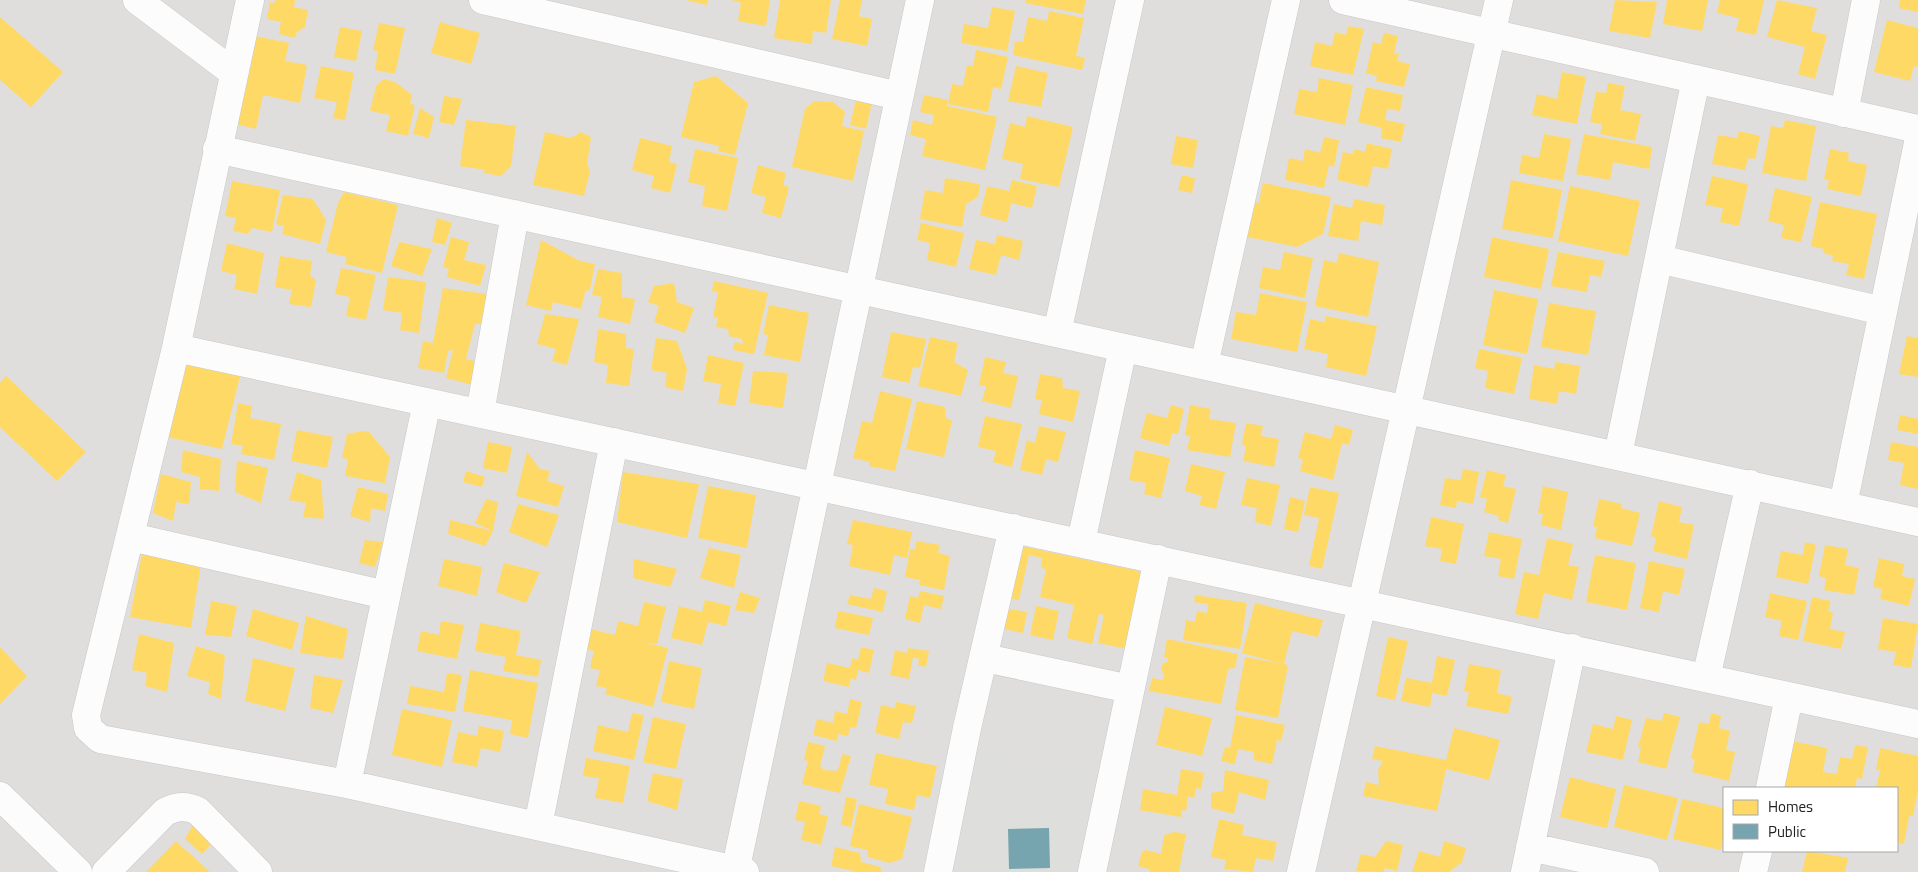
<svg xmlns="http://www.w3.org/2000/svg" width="1918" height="872" viewBox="0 0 1918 872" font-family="'Titillium Web',sans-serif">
	<rect width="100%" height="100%" fill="#f0eeeb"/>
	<path fill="#dfdedc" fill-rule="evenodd" d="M0,0H1918V872H0ZM1724,788H1897V851H1724Z"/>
	<path fill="#dededc" d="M982,751L1090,774L1073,872H956Z"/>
	<path fill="#ffd966" d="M275,0H295L294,7L308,10L305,27L297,32L295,38L279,34L281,22L267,19L270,2L275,3Z
		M686,0H708L707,5Z
		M732,0H770L766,26L738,21L741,3Z
		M780,0H831L826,33L813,31L812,44L774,38Z
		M840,0H862L859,16L872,19L867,46L832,39Z
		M1025,0H1086L1083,14L1025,3Z
		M1615,0L1657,2L1650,38L1609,31Z
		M1667,0H1708L1702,31L1663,24Z
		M1720,0H1764L1756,35L1736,31L1739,18L1717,13Z
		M1777,0L1817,8L1811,31L1827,35L1815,79L1798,74L1805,47L1767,37Z
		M1900,0H1918V12L1899,8Z
		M992,7L1015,11L1007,51L961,43L964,24L988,28Z
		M1049,11L1084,18L1076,56L1085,58L1082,70L1013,55L1015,41L1023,42L1028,17L1047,21Z
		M0,17L63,72L31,107L0,80Z
		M1887,20L1918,28V67L1914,66L1910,81L1874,72Z
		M440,22L480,33L471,64L431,53Z
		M379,23L405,28L395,74L375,70L378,51L373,50Z
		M1348,26L1364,29L1353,75L1310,66L1315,42L1332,46L1335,32L1346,35Z
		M340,27L362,31L356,61L334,57Z
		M1384,33L1398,36L1394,53L1399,54L1397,61L1410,64L1404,87L1376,81L1377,76L1366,73L1373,42L1381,44Z
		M255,36L289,43L285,61L307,65L300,103L263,95L256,129L236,124Z
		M976,50L1008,57L1001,89L993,87L988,112L948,104L952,84L963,86L967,65L973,66Z
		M321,66L354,73L345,120L333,118L337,102L314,98Z
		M1016,66L1048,73L1041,107L1008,101Z
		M1562,72L1586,77L1577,124L1532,115L1537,94L1557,99Z
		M716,76L748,103L735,155L718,151L719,146L681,137L694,82Z
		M1319,78L1353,85L1345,125L1294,114L1299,89L1317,92Z
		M384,79L395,82L412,95L410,104L415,105L408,136L386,131L390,115L370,111L376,86Z
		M1608,83L1625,86L1620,110L1641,114L1635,141L1600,134L1602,124L1590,122L1596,92L1606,93Z
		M1366,87L1403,95L1400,111L1387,109L1385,120L1405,124L1401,142L1381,138L1382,128L1358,122Z
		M924,95L948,100L947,106L997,117L985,170L922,156L926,139L910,135L913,120L932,125L934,115L920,112Z
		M444,96L462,99L454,125L439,122Z
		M856,99L872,102L866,129L850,125Z
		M814,101L833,102L845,112L842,126L864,131L853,181L792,167L805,109Z
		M420,108L434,117L429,138L413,134Z
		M1027,116L1073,127L1059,187L1020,179L1023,164L1002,159L1010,123L1025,127Z
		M466,120L516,126L511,166L501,176L483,173L485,170L460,166Z
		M1785,120L1816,126L1806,181L1762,173L1771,126L1783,128Z
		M1739,131L1760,136L1755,159L1748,158L1745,170L1712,164L1718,135L1737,138Z
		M545,132L571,138L581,132L591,137L587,164L590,171L584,196L533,185Z
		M1544,134L1571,139L1563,181L1519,173L1522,155L1539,158Z
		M1584,134L1652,147L1649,169L1613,162L1610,180L1576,174Z
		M1176,136L1198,140L1193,168L1171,164Z
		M1324,137L1339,140L1334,167L1329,165L1324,188L1285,180L1289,158L1303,161L1305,149L1320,153Z
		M640,138L672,146L669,162L677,164L670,193L651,188L654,176L632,170Z
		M1367,143L1392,149L1388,169L1373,166L1368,187L1337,180L1343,152L1353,154L1354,149L1365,152Z
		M695,149L738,158L727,211L702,206L705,186L688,182Z
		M1830,149L1849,153L1848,161L1867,165L1861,196L1827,189L1829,180L1824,179Z
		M758,165L786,173L783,185L789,187L781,218L762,213L766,197L751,193Z
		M1182,175L1195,178L1192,193L1178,190Z
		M1712,176L1748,184L1739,226L1720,222L1723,208L1705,205Z
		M945,178L980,184L978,197L966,204L962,227L920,219L925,190L943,193Z
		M1012,180L1037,186L1032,208L1011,203L1007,222L980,215L987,186L1009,191Z
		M1511,180L1562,190L1553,238L1502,229Z
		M232,181L280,190L272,232L252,228L248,234L233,231L236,218L225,216Z
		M1263,183L1331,197L1323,234L1297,247L1242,236L1249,201L1259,203Z
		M1570,186L1640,201L1628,256L1558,241Z
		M1775,188L1812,197L1801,242L1781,238L1784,225L1768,221Z
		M344,192L398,205L382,273L345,264L347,257L326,252L338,203Z
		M283,195L313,199L326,220L320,244L282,234L284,226L276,224Z
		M1354,199L1385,205L1382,225L1361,221L1358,241L1328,236L1334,204L1352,208Z
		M1820,202L1877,214L1864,279L1846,275L1849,264L1832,261L1833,256L1823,253L1824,249L1811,246Z
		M437,218L452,223L445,245L432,242Z
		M921,223L964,233L956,267L927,260L930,243L917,240Z
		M997,235L1023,241L1019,260L1001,255L996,275L969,269L976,240L995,244Z
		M451,237L469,242L464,260L486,265L480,286L447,277L449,269L443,267Z
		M1492,237L1549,249L1541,289L1484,277Z
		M541,240L580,261L595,264L590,289L585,292L581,309L553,302L551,311L526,305Z
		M399,242L432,249L422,276L391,266Z
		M227,243L264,253L257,294L234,289L237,275L221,271Z
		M1284,252L1313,258L1305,298L1259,288L1263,267L1280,270Z
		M1558,252L1605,261L1601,277L1590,275L1587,292L1551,286Z
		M1339,253L1379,262L1368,317L1315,306L1324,260L1337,263Z
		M280,256L312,261L310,275L316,280L311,307L289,304L292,290L275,287Z
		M341,268L376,275L366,320L346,316L350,297L335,294Z
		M598,269L622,273V297L635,299L630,324L598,317L602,297L592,295Z
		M388,277L426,282L419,333L400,330L402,313L383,310Z
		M714,281L768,293L754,354L733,350L735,342L743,344L742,339L729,336L728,329L716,327L718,318L713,317L718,292L712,291Z
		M674,283L677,302L694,308L685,333L654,322L659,306L648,302L654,286Z
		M443,288L494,295L489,323L475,324L466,359L481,363L476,386L446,378L453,350L448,351L444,373L418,368L423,341L433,343Z
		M1494,290L1538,299L1527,354L1483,345Z
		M1260,293L1307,302L1297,352L1231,339L1236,312L1256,315Z
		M1549,303L1596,311L1588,355L1541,347Z
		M769,305L809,313L800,362L764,355L768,335L763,334Z
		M545,314L579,319L567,365L552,361L556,349L537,344Z
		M1326,316L1377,326L1366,376L1326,367L1328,354L1304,349L1310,319L1325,322Z
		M598,329L626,334V348L634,349L629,386L606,383L608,365L594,362Z
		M891,332L926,339L920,368L913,367L909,383L882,377Z
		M1907,336L1918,338V377L1899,374Z
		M930,337L958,343L954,362L968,370L961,396L918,386Z
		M656,338L677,341L687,369L683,391L665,387L667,373L651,370Z
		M1479,349L1522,358L1514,394L1485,388L1488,371L1475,368Z
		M708,355L744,363L735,406L718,403L721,384L703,381Z
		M985,357L1006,362L1003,373L1018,376L1011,408L982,401L986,386L979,385Z
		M1556,362L1580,366L1576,394L1559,391L1557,404L1529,399L1534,365L1554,369Z
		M185,363L240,376L222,449L167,437Z
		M753,371L788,373L783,408L749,403Z
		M1040,374L1062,378L1063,388L1080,391L1073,422L1039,414L1042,400L1035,399Z
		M6,376L86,452L57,481L0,427V383Z
		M880,391L912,399L895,471L869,466L870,462L853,458L862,421L872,423Z
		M917,401L945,407L946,418L952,421L944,457L906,449Z
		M238,403L252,406L250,418L281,424L274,460L241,454L243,446L231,444Z
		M1171,405L1184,409L1178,434L1172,433L1169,446L1140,438L1147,413L1167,418Z
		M1190,405L1211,409L1209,419L1236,423L1230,457L1187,450L1190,436L1185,435Z
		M1900,415L1918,419V434L1897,430Z
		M985,416L1022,424L1012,467L993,462L996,451L978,447Z
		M1246,423L1263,426L1261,436L1279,439L1274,467L1243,461L1246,447L1242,444Z
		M1335,425L1353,430L1349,445L1342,443L1333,480L1300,471L1303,460L1298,458L1305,432L1331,439Z
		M1039,426L1066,432L1058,462L1046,459L1042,475L1020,470L1027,440L1035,443Z
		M297,430L333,437L327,468L291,461Z
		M363,431L369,432L390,457L385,483L345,476L348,459L342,458L347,434Z
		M488,442L512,447L507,473L483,468Z
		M1891,442L1918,447V489L1900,485L1904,463L1888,460Z
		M183,450L221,459L219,491L200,489V477L181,472Z
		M1135,450L1170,458L1161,498L1144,494L1146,483L1129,480Z
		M527,452L540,469L550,471L547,481L564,486L558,507L516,496Z
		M237,461L268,468L261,503L235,492Z
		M1191,464L1225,472L1216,509L1199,505L1202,496L1185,491Z
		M1463,469L1479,472L1473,504L1457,501L1456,508L1440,505L1445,478L1461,480Z
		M1487,470L1506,475L1503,486L1516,489L1508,523L1498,520L1499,516L1484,512L1487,499L1480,497Z
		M466,471L485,477L482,487L463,482Z
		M297,472L321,480L324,519L303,517L306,503L289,500Z
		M623,472L699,484L687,538L617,522Z
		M161,474L191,482L189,504L176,502L173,521L153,513Z
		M1247,478L1280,485L1271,526L1255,522L1257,508L1241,505Z
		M708,486L756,495L747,548L698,538Z
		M1543,486L1568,492L1561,530L1541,525L1543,514L1538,513Z
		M358,487L388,494L385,511L371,508L370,522L350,516Z
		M1310,487L1339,493L1322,569L1309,566L1319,518L1304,515Z
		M1290,497L1305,501L1298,532L1284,529Z
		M486,499L498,502L493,531L485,546L448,534L450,520L493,531L475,523Z
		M1599,499L1622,504L1621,508L1640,513L1632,546L1595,538L1597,527L1593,526Z
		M1659,501L1682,507L1679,522L1694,525L1687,559L1653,551L1656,538L1651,536Z
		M518,504L559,515L547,547L509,532Z
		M1431,517L1464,524L1456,564L1440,561L1442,549L1425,546Z
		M853,520L912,532L907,558L894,555L890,575L849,566L853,545L847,544Z
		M1489,532L1522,539L1514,579L1498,576L1501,559L1484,556Z
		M1547,538L1573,544L1568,565L1579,567L1572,600L1544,593L1538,619L1515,614L1524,572L1539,575Z
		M365,540L383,542L375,567L359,563Z
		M916,541L940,545L938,553L950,556L944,590L919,585L920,580L905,577L910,549H915Z
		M1805,542L1816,545L1808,584L1776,577L1781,551L1803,555Z
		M1825,545L1848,549L1845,565L1859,568L1854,595L1824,590L1826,578L1819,576Z
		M1021,546L1148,573L1132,650L1098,643L1104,615L1099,614L1092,644L1067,638L1074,605L1040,597L1046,569L1041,568L1042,558L1029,555L1019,600L1010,598Z
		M709,548L741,555L734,588L700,578Z
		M143,549L201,564L191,628L130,617Z
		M1595,555L1636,563L1627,610L1586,602Z
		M1879,558L1904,564L1902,576L1915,579L1909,606L1880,599L1882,589L1873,587Z
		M444,559L482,567L477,596L438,586Z
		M634,559L677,569L670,587L633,578Z
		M1649,561L1685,569L1679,595L1663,591L1659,612L1640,608Z
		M504,563L540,572L526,603L496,592Z
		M874,588L887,591L883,612L847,604L850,595L871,599Z
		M920,591L944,596L941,609L924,605L920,623L905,619L910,596L918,598Z
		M740,592L760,598L754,613L735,610Z
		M1770,593L1807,601L1798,640L1779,636L1782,621L1765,617Z
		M1195,595L1247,603L1240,649L1183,640L1186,620L1195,622L1197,611L1207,613L1208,604L1194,602Z
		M1812,597L1831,601L1828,611L1833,613L1830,629L1845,632L1841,649L1803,641Z
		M705,600L731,606L726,626L708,622L702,645L671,638L679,606L702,612Z
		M211,601L237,606L231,637L205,635Z
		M644,602L666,607L657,644L643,642L668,648L653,707L605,694L607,688L596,686L600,670L590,668L594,651L586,649L591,629L615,635L618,621L638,626Z
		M1255,603L1323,620L1318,637L1292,631L1284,664L1288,665L1278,718L1235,710L1245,657L1279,663L1242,653Z
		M1036,606L1059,611L1053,640L1030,635Z
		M1004,608L1027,612L1023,633L1000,628Z
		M253,609L299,623L292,650L246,636Z
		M838,611L873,618L869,635L835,628Z
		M306,616L348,629L343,659L300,653Z
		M1883,618L1918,624L1911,668L1893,665L1896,652L1878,649Z
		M441,621L464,625L457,659L417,651L421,631L439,635Z
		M480,623L521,631L516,655L541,660L538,677L503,671L506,657L475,651Z
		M139,634L174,643L167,692L145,686L147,673L132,670Z
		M1388,637L1408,641L1395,700L1376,696Z
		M1167,639L1238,654L1235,668L1228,669L1221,704L1149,691L1152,678L1163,680L1164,676L1161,668L1163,663L1167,662L1168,658L1164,657Z
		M196,646L225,655L221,699L208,694L210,682L187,676Z
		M0,647L27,676L0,704Z
		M861,647L874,650L869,673L858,670L856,680L851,678L849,687L823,681L827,663L850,668L852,658L858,660Z
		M908,648L929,651L926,667L918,665L919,659L913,657L909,679L890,675L895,650L907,653Z
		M1437,656L1455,660L1447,696L1432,693L1430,707L1401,701L1406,678L1432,683Z
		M253,658L295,668L285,711L245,701Z
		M669,661L702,668L694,709L661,702Z
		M1469,664L1501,670L1497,693L1512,697L1508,714L1466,706L1469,692L1464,691Z
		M470,670L538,683L528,738L510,734L512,720L463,711Z
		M447,673L462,675L455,712L407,704L410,686L444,692Z
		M314,675L343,680L333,713L310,708Z
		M850,699L862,702L856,728L850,727L848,736L838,734L837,741L813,735L817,719L833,723L835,711L847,714Z
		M896,702L916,706L912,723L903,722L899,739L875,733L881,705L895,708Z
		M1165,707L1212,718L1202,756L1156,745Z
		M402,709L452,720L442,767L392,755Z
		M632,713L644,715L634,760L593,751L598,725L628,732Z
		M1664,713L1680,717L1666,769L1638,762L1641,748L1638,747L1646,718L1662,721Z
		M1711,713L1721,716L1719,728L1730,731L1726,750L1735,752L1729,781L1692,772L1695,759H1691L1699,722L1709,724Z
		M1236,715L1285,725L1281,741L1277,740L1272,764L1254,760V752L1238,749L1235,764L1221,761L1225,747L1230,748Z
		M1616,716L1632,720L1623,760L1586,752L1593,724L1613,729Z
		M653,717L686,724L676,769L643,762Z
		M479,726L504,731L500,752L481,748L477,767L452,762L458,732L477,736Z
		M1454,728L1500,740L1489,780L1446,769L1437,811L1363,796L1366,782L1379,785L1378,770L1383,761L1372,759L1375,746L1446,760Z
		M1791,741L1827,748L1823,772L1837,774L1840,757L1852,759L1855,745L1868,747L1862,779L1857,778L1855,788H1782Z
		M808,742L825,746L820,766L824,770L836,771L839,768L842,754L851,756L840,793L802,784L808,761L804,760Z
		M1880,748L1918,756V790L1913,816H1909L1904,844L1897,843V788H1876L1880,770H1876Z
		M876,753L937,766L930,798L917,795L914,810L885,804L888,789L869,785Z
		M586,758L630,766L623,803L595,798L599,778L583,776Z
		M1181,769L1204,773L1201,789L1196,788L1194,798L1188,796L1186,811L1182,810L1181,817L1140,810L1143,789L1177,795Z
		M1225,770L1269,780L1265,800L1239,792L1234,814L1211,808V793L1223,791Z
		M653,773L683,779L677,810L647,801Z
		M1570,777L1616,789L1607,828L1560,817Z
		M1624,785L1678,798L1667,840L1614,827Z
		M846,797L857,799L851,827L841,825Z
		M1682,799L1724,808V835L1721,850L1673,839Z
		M799,801L821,806L819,814L828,816L821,845L801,840L805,822L795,820Z
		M859,804L912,817L902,859L890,863L868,857L867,850L850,846Z
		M1219,819L1244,825L1242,835L1277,842L1273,861L1256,858L1253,872L1224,869L1226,860L1211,857Z
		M194,823L212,843L202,854L185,839Z
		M1174,832L1186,834L1179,872H1151L1149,869L1138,866L1142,852L1146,850L1161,854L1164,835Z
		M176,841L210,872H146Z
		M1386,841L1403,845L1397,871L1385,868L1383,872L1356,871L1361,854L1375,857Z
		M1444,841L1466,848L1462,862L1449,872H1412L1419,851L1440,857Z
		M835,847L860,853L861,862L880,867L882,872H858L831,866Z
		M1807,851L1848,858L1845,872H1802Z"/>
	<path fill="#76a5af" d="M1049,828L1050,868L1009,869L1008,829Z"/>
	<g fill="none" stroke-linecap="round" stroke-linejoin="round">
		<g stroke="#c9c8c7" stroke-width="29">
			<path id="minor" d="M137,0L234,73
				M250,0L176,348L86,715L88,728L100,739L347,784L745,872
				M483,0L899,96
				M1343,0L1918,129
				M1844,113L1866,0
				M217,149L1918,522
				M1659,259L1883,311
				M1057,333L1130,0
				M176,348L1918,724
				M1204,365L1286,0
				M480,413L515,214
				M1618,455L1696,79
				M1843,505L1918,143
				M131,537L386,595
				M1081,542L1123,348
				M985,658L1130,689
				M1706,678L1750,484
				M347,784L427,402
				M1770,788L1789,697
				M0,796L78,872
				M538,826L614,442
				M1530,847L1645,872
				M106,872L165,812C177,806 186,805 198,811L258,872
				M735,872L920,0
				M938,872L967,728L1013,528
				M1092,872L1158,559
				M1301,872L1499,0
				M1525,872L1572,648
				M1753,872L1758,851"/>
		</g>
		<use href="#minor" stroke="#fdfcfc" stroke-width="28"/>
	</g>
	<rect x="1723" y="787" width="175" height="65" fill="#ffffff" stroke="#a7a7a7"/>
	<rect x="1733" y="800" width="25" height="15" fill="#ffd966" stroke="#a7a7a7"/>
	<text x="1768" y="812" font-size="15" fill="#222222">Homes</text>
	<rect x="1733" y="824" width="25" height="15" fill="#76a5af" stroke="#a7a7a7"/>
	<text x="1768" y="837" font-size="15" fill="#222222">Public</text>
</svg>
